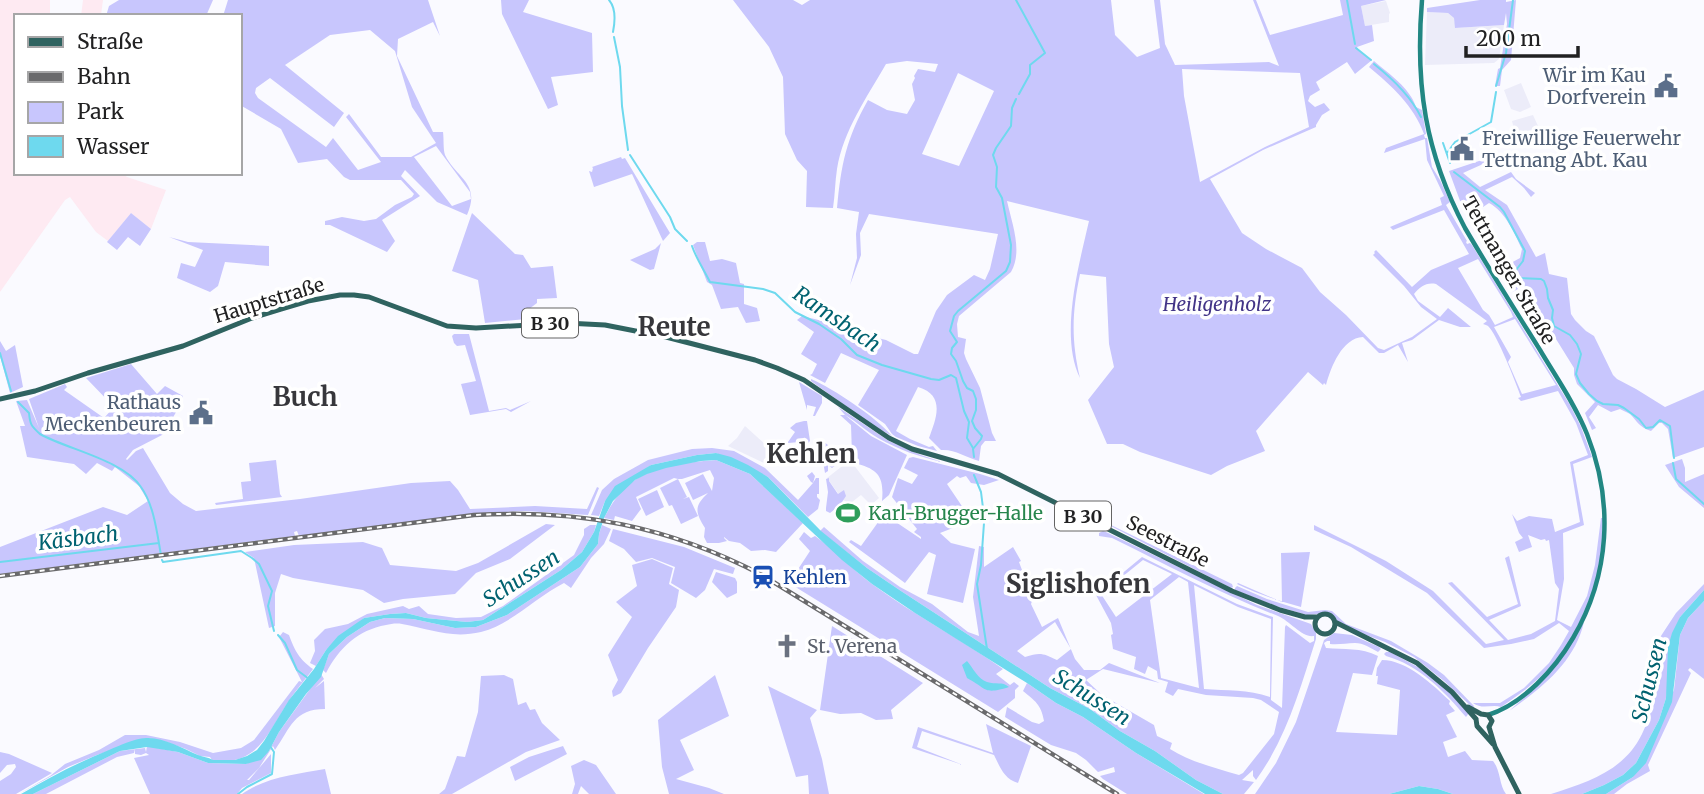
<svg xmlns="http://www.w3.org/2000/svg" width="1704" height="794" viewBox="0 0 1704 794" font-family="Merriweather,serif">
	<rect width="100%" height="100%" fill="#fafaff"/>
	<path fill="#ececf9" d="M1386,1L1390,13L1389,14V22L1365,26L1361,6Z
		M1427,12L1448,13L1454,18L1456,28L1504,25L1499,59L1494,63L1425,65Z
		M1521,83L1531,107L1520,112L1511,109L1504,90Z
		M1533,115L1543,137L1518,145L1512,121Z
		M745,426L768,447L766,453L768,462L764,463L728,446L737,438Z
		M850,460L879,498L871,505L861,495L852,502H847L843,500L827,478Z"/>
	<path fill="#feeaf2" d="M0,0H50V16H16V173H121L127,177L166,190L151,229L131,213L108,241L96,232L70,197L65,200L0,292Z
		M83,0H103L101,15L103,16H81Z"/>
	<path fill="#c8c6fd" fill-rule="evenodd" d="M119,0H213L206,16H106L109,6Z
		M228,0H428L440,36L433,22L398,39L397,56L433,132H443C444,139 443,149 445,155C457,179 481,183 467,215L437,202L405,170L401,176L420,196L382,220L395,241L387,252L330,225H325V221L342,217L364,221L376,219L395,205L412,197L414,194L401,180H350L344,177L327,159L298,163L281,129L240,105V16H223ZM370,30L395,51L412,107L436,143L411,157H381L349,114L346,117L381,162L358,170L333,138L326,147L258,98L255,93L256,88L270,78L334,127L344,113L285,65L330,35ZM436,146L470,192L471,199L452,206L414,157Z
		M501,0H529L523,12L592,33L593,72L551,77L558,105L548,109L502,14Z
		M733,0H793L802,5L810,0H1111L1115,35L1137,57L1160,48L1154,0H1160L1165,44L1175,65L1269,62L1279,66L1253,0H1256L1270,35L1343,15L1340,0H1386L1361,6L1365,26L1372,25L1374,41L1357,47L1359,51L1372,60L1355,74L1347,62L1316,82L1320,90L1310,96L1308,101L1315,107L1324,103L1330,110L1322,115L1316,125V127L1263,150L1210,179L1242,233L1266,249L1302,268L1320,292L1346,315L1378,348L1384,350L1412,337L1437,319L1421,307L1404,286L1373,255L1375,253L1374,252L1376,250L1412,287L1431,270L1469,254L1444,210L1393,230L1390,227L1442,205L1440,198L1444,196L1427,160L1425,139L1384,153L1386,148L1424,134C1414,106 1391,85 1369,67L1374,61C1389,74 1410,88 1416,107L1422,110L1426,134L1424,135L1425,138H1427L1432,167L1440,180L1450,202L1446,205L1467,241L1466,242L1467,244L1470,243L1472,245L1570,405L1581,427L1592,457L1573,464L1584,525L1563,533L1564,579L1557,620L1571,627L1587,596L1595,565L1601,518H1603V522C1602,533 1602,544 1601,555C1595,594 1577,635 1552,665C1538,681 1519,695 1501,707C1492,704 1482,710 1473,703H1500L1524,688L1549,663L1561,645L1569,631L1559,623L1534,639L1511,644L1484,648L1427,593L1351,547L1314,530V525L1386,561L1433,591L1486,644L1504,640L1448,583L1452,582L1487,617L1518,604L1505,558L1509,556L1521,606L1489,620L1508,640L1531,634L1555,621L1559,589L1555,583L1549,540L1546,541L1545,539L1541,540L1528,535L1532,547L1519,552L1515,542L1523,538L1519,533L1512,514L1517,521L1529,516L1552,519L1555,532L1580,522L1570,462L1588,455L1576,423L1558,391L1521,401L1518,398L1521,397C1516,383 1497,334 1488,326C1487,325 1485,325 1483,324L1487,321L1436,284C1426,282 1420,287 1414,294L1418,301L1440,317L1448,308L1471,327H1460L1439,320L1412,340L1402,343L1408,362L1398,345L1384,353H1379L1363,337C1342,338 1331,367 1326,385L1324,383L1323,385L1308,372L1256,431L1265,451L1227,466L1211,475L1140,452L1123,444H1107L1088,400L1114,367L1109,344L1106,277L1080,274C1072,312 1071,340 1080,378C1059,335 1079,265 1089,221L1007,201C1012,224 1023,251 1011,272L959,316L957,324L958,337L966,339L964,353L966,359L980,388L992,433L996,441H985L981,446L979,461C965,457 955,449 941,450L929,438C937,417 945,395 918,387L896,431L910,439L929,447L933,446L937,451L918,446L896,437L892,434L885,424L858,405L879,370L841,353L825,383L810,375L812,374L817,364L801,354L814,332L797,320L802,316L831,323L833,320L845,323L861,334L886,340L914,354H918L936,311L947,295L974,275L985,280L990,269L998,234L869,214L860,233L861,255L850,285L857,258L856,234L859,212L837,208C841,165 846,139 868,100L887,110L907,114L915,100L912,84L915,78L914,76L918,69L935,72L938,64L907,61L886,64C867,97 843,131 837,169C835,182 835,195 833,208L806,207L807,171L797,160L785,134L783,77L769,47ZM1182,69L1300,73L1309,127L1265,147L1200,182L1184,96ZM958,73L994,91L959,166L922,154ZM1478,259L1511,312L1513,317L1495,325L1489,315L1483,310L1458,268ZM1515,319L1556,385L1522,394L1508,362L1511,357L1494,327Z
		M1480,0H1506V2L1516,0L1511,60L1502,70L1500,86H1495L1498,69L1500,68L1507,24L1506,13L1504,25L1455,28L1454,18L1448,13L1427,12V8Z
		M621,157L622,159L625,158L670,233L663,241L632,174L594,187L589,171L592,172L593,168L592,167Z
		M1491,157L1492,160L1463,173L1480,187L1511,172L1516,179L1535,193L1531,197L1524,188L1512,177L1485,190L1507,205L1536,257L1545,253L1549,274L1567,278L1571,314L1575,320L1586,331L1594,336L1613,375L1617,379L1636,389L1665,407L1704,390V447L1673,458L1668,429L1662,423H1659L1651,431C1639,427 1637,421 1630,414C1627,412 1623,411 1620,409L1611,412L1598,405L1589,417L1596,428L1592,430L1585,413L1595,402L1577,384L1574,375V368L1556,339L1544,347L1543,345L1554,336L1524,286L1512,292L1498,270L1520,258L1522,249C1514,233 1506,212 1489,203L1483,207L1479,201L1463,209L1449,171Z
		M131,213L151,229L140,246L128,237L117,250L107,242Z
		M472,213L515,254L523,255L531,268L553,266L557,298L537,299V303L529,309V315L526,319L485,323L478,280L452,271Z
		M169,237L188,242L269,246V266L225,262L218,286L210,292L177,278L181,263L195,267L203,250Z
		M697,242H705L710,261L722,259L736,263L740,283L744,284V304L757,308L760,321L746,323L738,307L721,309L712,285L707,282L693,245Z
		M661,243L654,269L650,270L630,260L655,249Z
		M454,334H469L489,411L506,408L510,410L531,401L511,412L506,409L470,415L461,384L476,381L465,345L457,346L454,343L452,336Z
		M0,341L6,351L15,345L23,387L10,393L0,356Z
		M131,364L157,394L165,386L183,396V401L162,435L133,450L126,459L127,460L136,451L143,448L170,493L183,504L196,511L300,499L411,483L450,481L458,490L470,509L535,506L587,509L597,487L599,488L588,515L525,511L482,513L299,536L297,531L294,532L295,536L0,574V547L103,507L127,515L148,501L139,486L115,467L112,471L97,463L86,474L74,464L27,457L20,426H25L16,401L27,400L39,428L29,399L65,384L67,387L64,390L104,418L114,407L86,378Z
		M811,379C834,389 876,417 892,436L872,425L811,381Z
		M799,382L822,396V403L815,416H813L816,407L807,405V410Z
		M838,407L889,441L921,455L942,462C920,457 899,450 878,438C866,431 857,422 845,415L871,436L907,455L889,495L882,501C884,479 880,470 858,464L852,455L851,425L840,415H845Z
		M804,421H807L810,441L806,445H800V442L788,443V442L795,432L790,428L796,423Z
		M824,442L845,458L832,468L828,465V471L825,473L821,450H823L824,447L822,446Z
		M712,448L734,451L765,468L798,500L813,483L811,482L807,476L812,472L815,476L813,483L816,478H819V494H817V497L820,500L818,509L808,517L768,477L716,453L697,455L651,465L605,501L599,516L591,515L602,490L614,479L648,460L692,449Z
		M913,457L980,474L999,480L984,485L971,483L966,476L960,478L957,476L947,484L970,518L958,526L940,533L951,543L975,549L963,603L927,594L936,555L929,552L905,583L849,542L851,540L861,546L884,514L921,539V537L914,532L917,529L892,497L898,478L912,484L918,475L904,468L909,458Z
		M1682,459L1685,468V482L1704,474V508L1679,487L1665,465Z
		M276,460L280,494L282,497L216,505L215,503L243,499L241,482L251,481L249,463Z
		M716,460L750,474L803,523L776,552L765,550L751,551L740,543L729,541L724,537V538L727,541L719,543H707L704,537L705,528C695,512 694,506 708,493L693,500L685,483L703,474L712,491L714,478L710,470L682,479H678L687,497L683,499L689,497L698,516L681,524L672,505L669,506L660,488L678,479L674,478L636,497L641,509L632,521L615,516L614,520L604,518C612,503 621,489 635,480C657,465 691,462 716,460Z
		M829,478V481L838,494L844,490L846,496L840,505L830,513L826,511V508L828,492L826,479Z
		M657,490L664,507L646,516L638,499Z
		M1072,506L1232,584L1233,587L1231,588Z
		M546,524L555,525L510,559L476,573L455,594L403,599L384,603L363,590L293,578L281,574L275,593V626L269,628L254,558L245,552L294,545L363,542L382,548L390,565L456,571L478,563Z
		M590,525H596L594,532L582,552L561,570L483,620L467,622L426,618L406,613L390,614L364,618L326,650L316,666L310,663L315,651L314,640L325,629L348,624L367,614L403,606L409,609L419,606L428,614L456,618L481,617L503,606L574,555L584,535V529Z
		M602,525L611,529L604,544L591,558L571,588L564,583C536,597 512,624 481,632C451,639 430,629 402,624C396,623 391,624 386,625C358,630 339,648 326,673L323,670L329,654L347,637L370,622L385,618L413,619L455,628L476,627L507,615L580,567L598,544L599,534Z
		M824,527L863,561L900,587L932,604L968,632L979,636L973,597L979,546L984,547V567L1013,547L1021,561L1019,562L1022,570L1030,574L1032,586L1028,589L1034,599L1032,601L1031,604L1042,627L1058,618L1075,659L1084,670H1100L1109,663L1160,683L1103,669L1086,680L1102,695L1154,725L1157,736L1172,743L1170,749C1191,762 1215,768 1239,775L1243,773L1274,734L1279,712L1261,700L1253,698L1206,695L1178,689L1173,696L1165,692L1168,682L1158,679L1157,671L1148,666L1145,674L1134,669L1136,657L1113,649L1111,635L1113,634L1111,623L1096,595L1142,557L1237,604L1273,617L1271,700L1282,708L1285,627L1286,625L1310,643L1314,641V636C1302,638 1290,621 1278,616C1221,594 1167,565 1112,538L1099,536V533L1103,531L1106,532L1257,605L1311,624L1316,633V639C1300,689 1287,737 1256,780L1253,776V770L1242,780L1254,782L1244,794H1223L1196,780L1155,751L1120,731L1090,709L1050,688L901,591L867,568L820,531ZM1143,560L1172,574L1116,617L1101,594ZM1179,577L1188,582L1199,688L1161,678L1150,600ZM1194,585L1238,607L1271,619L1270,697C1248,689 1227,691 1204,689ZM1055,622L1071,649L1057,660C1043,653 1040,652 1025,657L1017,651Z
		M613,529L684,547L735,568L733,574L714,569L705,590L696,598L671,583L675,567L652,558L636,562L624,549L609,541Z
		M804,532L811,538L815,536C835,550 852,569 872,584C914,615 961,639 1003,669L996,674L1010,685L1014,682L1019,686L1015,690V698L998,712L789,583L810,551L799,539Z
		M1310,552L1301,607C1279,601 1258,594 1237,584L1238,583L1282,602L1281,553Z
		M652,559L673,568L669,584L679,590L676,607L648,648L621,693L613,697L612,691L618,680L608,655L632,617L616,602L637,586L632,565Z
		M716,572L735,578L737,582V593L727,598L712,582Z
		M1704,584V590L1680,617L1666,698L1659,720L1636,763L1623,775L1604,785L1582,794H1551C1588,782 1624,771 1642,734C1647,724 1650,713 1654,703L1647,691L1655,689L1657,642L1676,613Z
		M1237,586L1267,599L1308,612L1325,610L1332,611L1346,624L1391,641L1428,663L1444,675L1474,706L1473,708L1444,681L1414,657L1385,642L1347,628L1338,623L1334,617L1329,613L1307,615L1276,606L1235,590V588Z
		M1704,601V679L1690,668L1688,670L1691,673L1648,765L1650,771L1627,784L1614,794H1606L1633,777L1674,690L1680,635L1688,618Z
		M1584,622C1575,662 1541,689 1509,711L1535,688L1559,662Z
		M832,626L923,683L891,710L893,719L876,720L861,713L840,714L820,710Z
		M283,632L289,635C295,651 299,659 313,669C304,681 295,691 287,704C267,735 256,767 212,760L210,757L200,756L186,749L166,742L147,738L97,755L68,767L19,794L50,776L65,764L99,750L125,735H146L180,742L213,753L241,748L254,740L299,681L302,682L279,637Z
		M1334,633L1352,635L1379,647L1381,649L1378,652C1371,648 1363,643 1355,643C1346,643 1339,645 1330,644V641H1327L1324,643L1326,648C1344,650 1361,647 1378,656L1372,675L1353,673L1336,732L1397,735L1400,690L1377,684L1378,676H1376L1377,668L1382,660C1407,660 1433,685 1450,701L1449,704L1455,711L1446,715L1457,737L1443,742L1448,757L1465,751L1472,760L1493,761C1501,771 1499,785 1506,794H1453L1438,789L1419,786L1389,794H1255L1276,763L1296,722L1324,640Z
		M1386,652H1390L1427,672L1448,691L1469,713L1466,717C1444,691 1419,665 1386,656L1384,654Z
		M321,674L324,679L315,688L324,681L325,709C294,709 291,727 275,750L273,746L259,768L247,780H249L271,754V773L242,788L237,794H150L134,758L149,755L146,753L141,755L135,754V749L134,753L117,757L46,794H33L120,751L145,748L146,752L147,746L178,752L208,763L246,764L269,751L279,732Z
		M504,675L513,679L518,705L526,702L530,710L535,709L542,723L560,740L526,752L452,794H439L445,789L457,756L465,757L478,712L481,676Z
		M715,675L729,716L680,740L694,770L676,779L709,788L724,794H669L662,767L658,720Z
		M1027,683L1056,703L1083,717L1136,753L1204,794H1127L1103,779L1100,776L1115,772L1114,767L1098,772L1086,760L1076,753L1051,745L1005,717L1007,707L1032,722L1039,724L1044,721C1041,704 1035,701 1023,691Z
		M768,686L817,710L810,718L822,759L829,794H809L808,775L796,777Z
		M986,724L1031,746L1018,783C1004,779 1000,767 994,755L922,731L917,747L963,765L912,748L918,727L993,753Z
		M563,746L567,754L515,781L510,767L529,757Z
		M0,752L9,754L52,773L16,794H0V781L11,774L16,767L15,764L7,765L0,773Z
		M584,760L596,765L616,794H589L581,786L578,794H572L575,784L571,766Z
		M325,769L331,794H242C266,777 297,774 325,769Z"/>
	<path fill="#6ed9ee" d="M716,453L731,457L748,465L768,477L821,531L867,568L901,591L1050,688L1090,709L1120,731L1155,751L1196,780L1223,794H1205L1136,753L1083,717L1056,703L1027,683L915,613L872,584L842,560L750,474L716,460L701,461L666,468L647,474L635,480L613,501L604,518L599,534L598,544L580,567L507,615L476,627L455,628L413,619L385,618L370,622L347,637L329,654L321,677L306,694L279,732L269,751L261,760L246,764L208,763L178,752L147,747L120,751L33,794H21C50,777 79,762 109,750C121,745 133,739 146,738C163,737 182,748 198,755C203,757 208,757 213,760H235L247,756L257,750L264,741L289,700L314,669L326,650L338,636L364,618L390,614L406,613L426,618L467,622L483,620L561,570L582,552L594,532L605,501L615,486L651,465L697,455Z
		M1704,590V601L1688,618L1680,635L1672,702L1646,763L1633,777L1606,794H1582L1604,785L1623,775L1636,763L1659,720L1666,698L1668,647L1672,633L1680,617Z
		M967,661C973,668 978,679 987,682C996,685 1002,681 1009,687C983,695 988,689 967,678L962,665Z
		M1419,786L1438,789L1453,794H1389Z"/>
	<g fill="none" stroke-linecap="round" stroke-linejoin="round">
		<path stroke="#6ed9ee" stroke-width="2" d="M609,0C616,8 615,22 613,32
			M1016,0L1045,53L1030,65V74L1019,94
			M1347,0L1355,44
			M614,37L620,67L622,106L628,150
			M1356,48L1371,60
			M1374,64C1393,79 1410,95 1421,117
			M1496,86L1506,53L1513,0
			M1443,143L1450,163
			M1447,153L1455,142L1491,122L1496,92
			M630,155L670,217L675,229L687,241
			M1454,172L1500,207L1504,212L1525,251L1523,261L1516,270L1518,276L1520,278L1541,279L1544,281L1547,289L1548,298L1553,310L1552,318L1554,326L1570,335L1577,344L1581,354L1576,374L1580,383L1589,394L1597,401L1603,404L1618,405L1624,408L1639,419L1646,428L1653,427L1660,420L1670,426L1674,458
			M692,246C696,258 704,270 710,282L763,289L775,293L795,312L819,324L841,339L857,355L882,365L931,379L939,380L951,375L956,378L964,411L969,422L967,438L973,448
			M0,353L11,391
			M18,402L29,413C30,424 31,426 40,434C69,450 123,460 141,487C154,505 157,533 161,555
			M974,457L973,449L981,439L982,436L975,428L972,421L976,410V399L973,391L967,388L963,381L956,361L951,354L952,348L957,342L950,331L954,316L958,311L1006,271L1010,262L1011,245L1002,198L996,187L997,167L993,155L996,148L1011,126L1012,108L1016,99
			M1673,463L1676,479L1704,504
			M974,475L981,492L983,508L984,523L981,565L977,584L987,649
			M162,560L163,562L241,551L252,558L259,564L272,591L268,606L274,631
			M0,562L159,543
			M278,635L285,643L297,670L309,679
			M238,794L247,787L272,774L274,752L270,746"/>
		<path stroke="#228783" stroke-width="4.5" d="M1422,0C1415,85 1425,152 1465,228C1489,269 1515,310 1540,350C1556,377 1575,404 1587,434C1614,502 1610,575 1573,638C1555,669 1523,704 1488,715"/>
		<path stroke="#2f6360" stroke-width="5" d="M0,399L35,391L88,373L183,346L252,318L281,309L308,301L340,295H354L369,297L447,326L476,328L566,323L605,325L666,337L755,360L777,368L804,380L889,438L912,449L998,474L1232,591L1280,610L1305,617H1317
			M1315 624a10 10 0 1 1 20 0a10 10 0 1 1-20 0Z
			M1335,622L1417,663L1452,692L1476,719
			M1468,707L1481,714L1488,715L1492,721L1489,727
			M1476,719L1477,726L1493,744
			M1489,727L1495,747L1519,794"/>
		<g stroke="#6a6a6c" stroke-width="4.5">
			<path id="rail" d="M0,576L474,515C579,509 668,526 762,575L1117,794"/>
		</g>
		<use href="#rail" stroke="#fff" stroke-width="2" stroke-dasharray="5" stroke-linecap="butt"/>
	</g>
	<defs>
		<g id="civic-bare" transform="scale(1.89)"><path d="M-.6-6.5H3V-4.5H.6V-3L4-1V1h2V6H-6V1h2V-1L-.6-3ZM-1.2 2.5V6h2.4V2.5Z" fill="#5c6f8a" stroke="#fff" stroke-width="2.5" paint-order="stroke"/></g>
		<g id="stadium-bare" transform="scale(1.89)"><path d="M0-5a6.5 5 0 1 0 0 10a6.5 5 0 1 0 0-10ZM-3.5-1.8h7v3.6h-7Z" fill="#2e9e5b" stroke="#fff" stroke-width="2.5" paint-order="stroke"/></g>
		<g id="station-bare" transform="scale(1.89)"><path d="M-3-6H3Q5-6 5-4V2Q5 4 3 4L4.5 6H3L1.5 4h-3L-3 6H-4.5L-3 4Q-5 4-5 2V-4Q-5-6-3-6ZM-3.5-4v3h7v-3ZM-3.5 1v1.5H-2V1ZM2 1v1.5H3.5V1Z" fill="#1a4fb4" stroke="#fff" stroke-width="2.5" paint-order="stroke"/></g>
		<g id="church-bare" transform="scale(1.89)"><path d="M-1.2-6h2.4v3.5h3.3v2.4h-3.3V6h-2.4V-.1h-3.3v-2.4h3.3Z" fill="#6b7280" stroke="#fff" stroke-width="2.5" paint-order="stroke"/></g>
	</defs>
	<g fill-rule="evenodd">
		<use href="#civic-bare" x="1666" y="86"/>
		<use href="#civic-bare" x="1462" y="149"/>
		<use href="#civic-bare" x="201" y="413"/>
		<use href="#stadium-bare" x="848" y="513"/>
		<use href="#station-bare" x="763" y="577"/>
		<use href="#church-bare" x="787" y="646"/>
	</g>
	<g text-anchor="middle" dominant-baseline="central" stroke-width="7" stroke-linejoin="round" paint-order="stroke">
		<g fill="#fff" stroke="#646464" stroke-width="2">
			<rect x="522" y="308.5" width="56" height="29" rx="5"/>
			<rect x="1055" y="501.5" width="56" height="29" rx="5"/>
		</g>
		<g font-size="18" font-weight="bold" fill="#212122">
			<text x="550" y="323">B 30</text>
			<text x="1083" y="516">B 30</text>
		</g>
		<g font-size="19" fill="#4e5e75" stroke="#fff" text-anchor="end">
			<text x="1646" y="75">Wir im Kau<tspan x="1646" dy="22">Dorfverein</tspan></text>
			<text x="1482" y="138" text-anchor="start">Freiwillige Feuerwehr<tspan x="1482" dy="22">Tettnang Abt. Kau</tspan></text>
			<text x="181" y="402">Rathaus<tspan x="181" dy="22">Meckenbeuren</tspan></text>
		</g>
		<g font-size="19" fill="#212122" stroke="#fff">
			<text transform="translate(1509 270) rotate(60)">Tettnanger Straße</text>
			<text transform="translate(269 300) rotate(-17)">Hauptstraße</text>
			<text transform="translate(1168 541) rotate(27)">Seestraße</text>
		</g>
		<g font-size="19" font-style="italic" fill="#423487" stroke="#fff">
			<text x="1217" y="304">Heiligenholz</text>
		</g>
		<g font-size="19" fill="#27864d" stroke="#fff" text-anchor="start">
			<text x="868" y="513">Karl-Brugger-Halle</text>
		</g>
		<g font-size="19" fill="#164399" stroke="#fff" text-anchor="start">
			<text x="783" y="577">Kehlen</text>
		</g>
		<g font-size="19" fill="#5b616d" stroke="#fff" text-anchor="start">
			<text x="807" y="646">St. Verena</text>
		</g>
		<g font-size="21" font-style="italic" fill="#006270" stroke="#fff">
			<text transform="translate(837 319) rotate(34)">Ramsbach</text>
			<text transform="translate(78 538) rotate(-7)">Käsbach</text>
			<text transform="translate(521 578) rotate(-33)">Schussen</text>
			<text transform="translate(1649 680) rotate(-76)">Schussen</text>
			<text transform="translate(1092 697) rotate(32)">Schussen</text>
		</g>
		<g font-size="26" font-weight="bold" fill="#37373b" stroke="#fff">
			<text x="674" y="326">Reute</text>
			<text x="305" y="396">Buch</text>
			<text x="811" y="453">Kehlen</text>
			<text x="1078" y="583">Siglishofen</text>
		</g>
	</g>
	<rect x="14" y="14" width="228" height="161" fill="#ffffff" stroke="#a6a6a7" stroke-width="2"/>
	<rect x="28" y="37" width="35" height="10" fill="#2f6360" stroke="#a6a6a7" stroke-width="2"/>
	<text x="77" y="49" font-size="21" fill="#212122">Straße</text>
	<rect x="28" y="72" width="35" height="10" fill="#6a6a6c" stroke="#a6a6a7" stroke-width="2"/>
	<text x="77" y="84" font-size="21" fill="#212122">Bahn</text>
	<rect x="28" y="102" width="35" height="21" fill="#c8c6fd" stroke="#a6a6a7" stroke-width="2"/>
	<text x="77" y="119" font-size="21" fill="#212122">Park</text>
	<rect x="28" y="136" width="35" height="21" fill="#6ed9ee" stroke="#a6a6a7" stroke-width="2"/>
	<text x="77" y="154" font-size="21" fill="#212122">Wasser</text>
	<path d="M1466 46v10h112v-10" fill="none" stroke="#212122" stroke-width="3.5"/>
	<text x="1476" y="46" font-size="21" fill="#212122" stroke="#ffffff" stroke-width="5" paint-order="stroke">200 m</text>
</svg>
